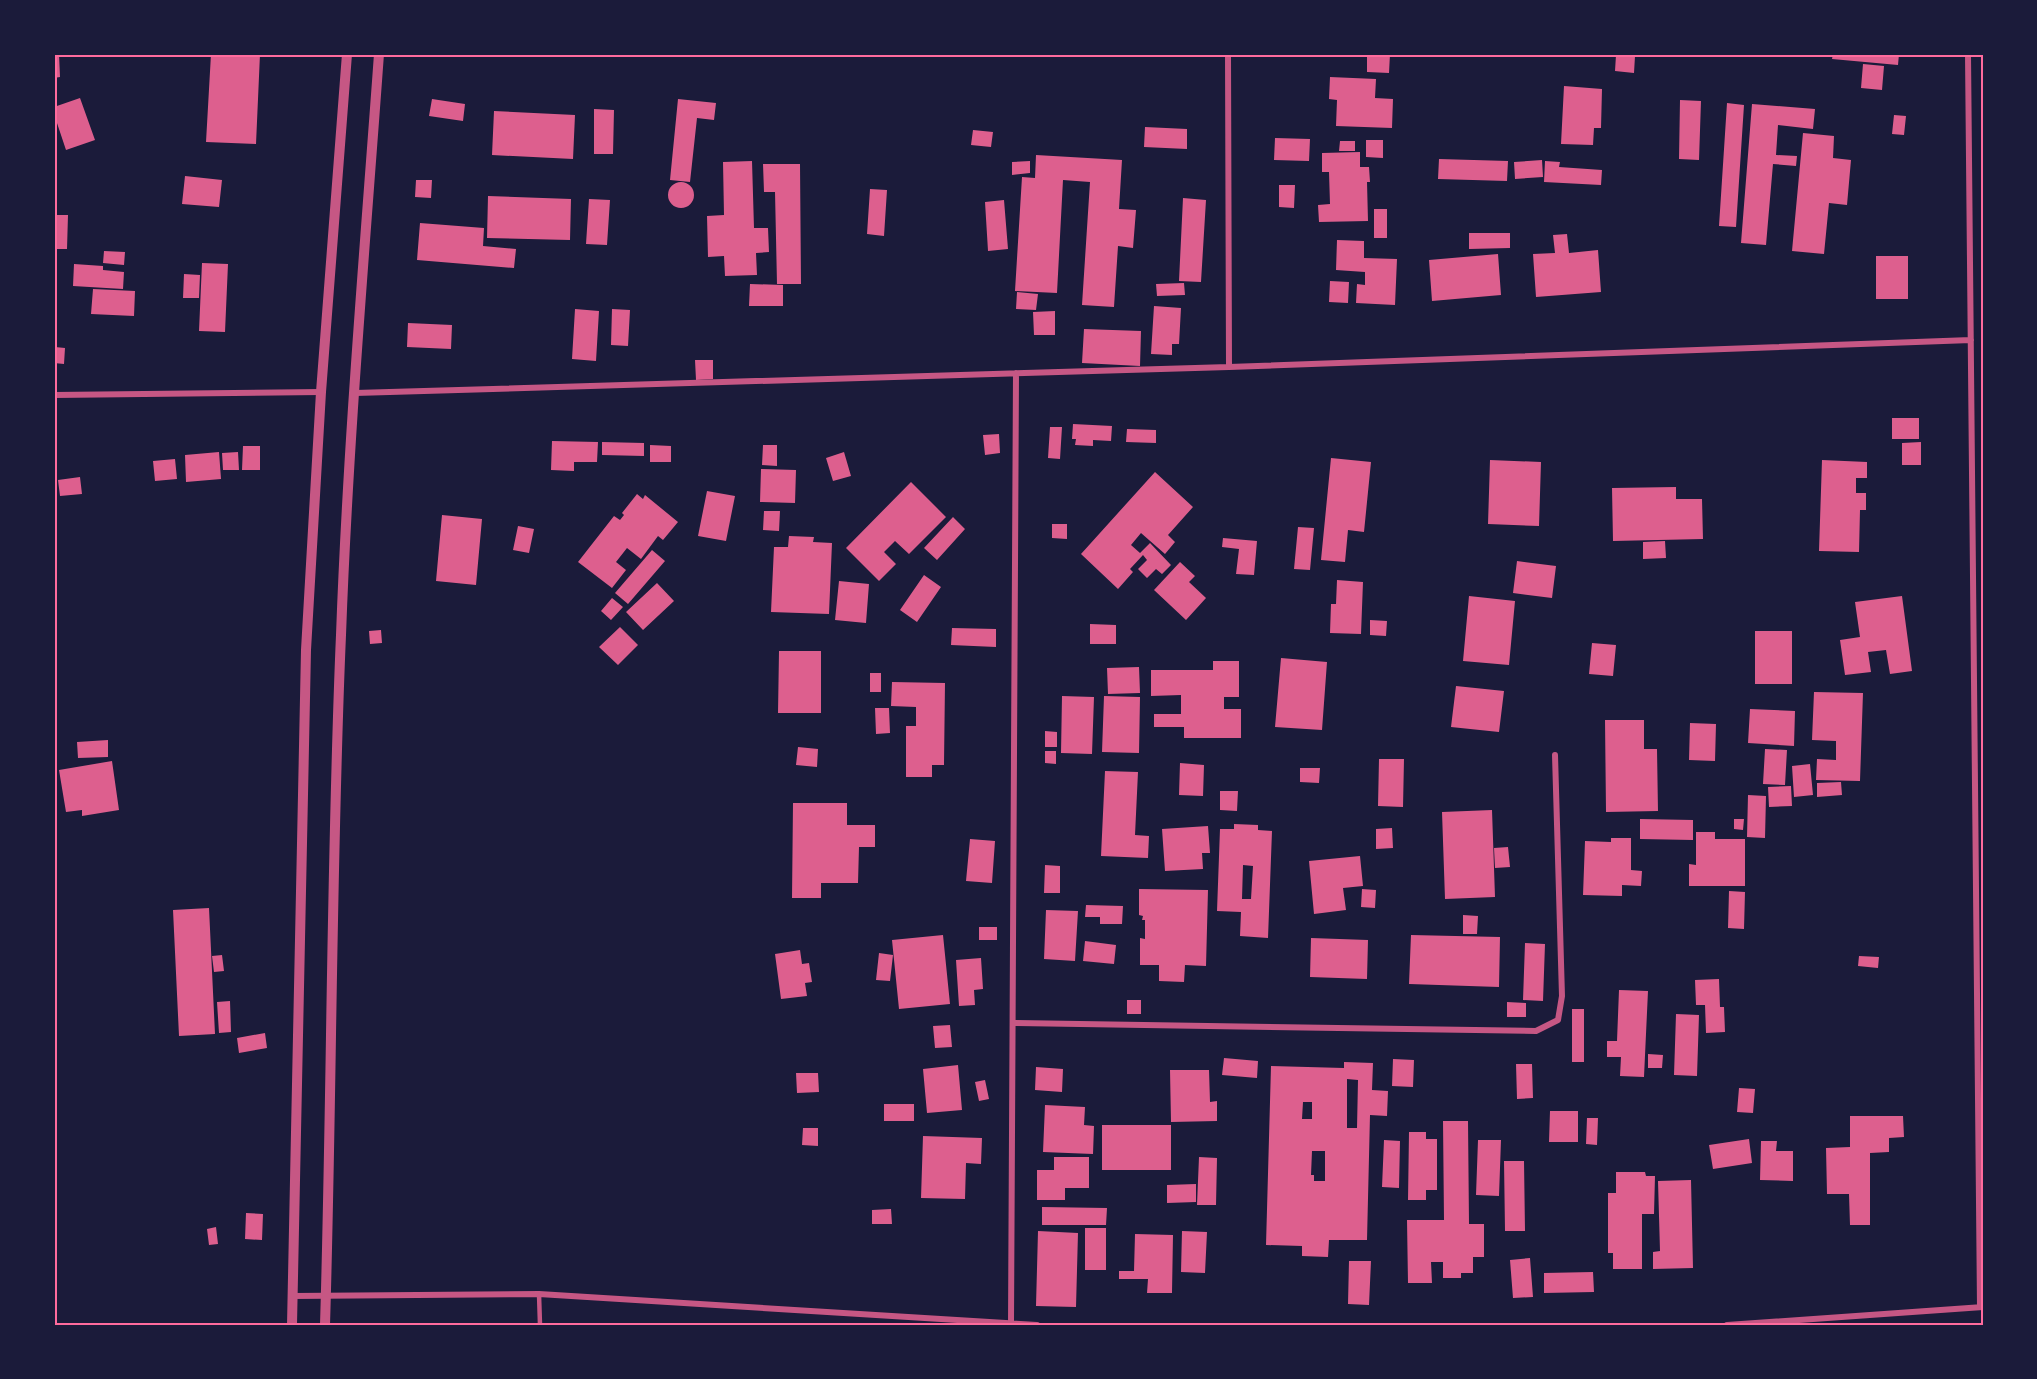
<svg xmlns="http://www.w3.org/2000/svg" width="2037" height="1379" viewBox="0 0 2037 1379" font-family="'Titillium Web',sans-serif">
	<rect width="100%" height="100%" fill="#1b1b3a"/>
	<path fill="#dd5f8e" fill-rule="evenodd" d="M54,54H59L60,77L54,78Z
		M211,54H260L256,144L206,142Z
		M1367,54H1390L1389,73L1367,72Z
		M1833,54H1899L1898,65L1832,59Z
		M1616,55L1635,56L1634,73L1615,71Z
		M1863,64L1884,66L1882,90L1861,88Z
		M1330,77L1376,79L1375,98L1393,99L1392,128L1336,126L1337,100L1329,99Z
		M1564,86L1602,89L1601,128H1594L1593,145L1561,144Z
		M80,98L95,140L66,150L54,114V107Z
		M432,99L465,104L463,121L429,116Z
		M678,99L716,103L714,120L697,118L690,182L670,180Z
		M1680,100L1701,101L1699,160L1679,159Z
		M1727,103L1744,105L1736,227L1719,226Z
		M1752,104L1815,109L1813,129L1778,125L1776,155L1797,156L1796,166L1773,164L1766,245L1741,243Z
		M594,109L614,110L613,154H594Z
		M494,111L575,115L573,159L492,155Z
		M1894,115L1906,116L1904,135L1892,134Z
		M1145,127L1187,129V149L1144,147Z
		M973,130L993,132L991,147L971,145Z
		M1803,133L1834,136L1833,158L1851,160L1847,205L1829,203L1824,254L1792,251Z
		M1275,138L1310,139L1309,161L1274,160Z
		M1366,140H1383V158L1366,157Z
		M1340,141H1355V151H1339Z
		M1360,152V167H1369L1370,182H1367L1368,221L1319,222L1318,205L1330,204L1329,172H1322V153Z
		M1036,155L1122,160L1119,209L1136,210L1133,248L1118,246L1114,307L1082,305L1090,182L1063,180L1057,293L1015,291L1022,177L1035,178Z
		M1439,159L1508,161L1507,181L1438,179Z
		M1542,160L1543,177L1515,179L1514,162Z
		M752,161L754,228H768L769,252L756,253L757,275L725,276L724,256L708,257L707,216L724,215L723,162Z
		M1030,161V173L1012,175V162Z
		M1545,161L1560,162L1559,167L1602,170L1601,185L1544,182Z
		M763,164H800L801,284H777L775,192H764Z
		M185,176L222,180L219,207L182,204Z
		M416,180H432L431,198L415,197Z
		M668 195a13 13 0 1 1 26 0a13 13 0 1 1-26 0Z
		M1279,185H1295L1294,208L1279,207Z
		M870,189L887,190L884,236L867,234Z
		M488,196L571,199L570,240L487,238Z
		M1183,198L1206,200L1201,282L1179,281Z
		M589,199L610,200L607,245L586,244Z
		M1004,200L1008,249L988,251L985,202Z
		M1374,209H1387V238H1374Z
		M54,215H68L67,249H54Z
		M420,223L484,228L483,246L516,249L514,268L417,260Z
		M1469,233H1510V248L1469,249Z
		M1567,234L1569,253L1598,250L1601,292L1536,297L1533,254L1555,253L1553,235Z
		M1337,240L1364,241V258L1397,259L1395,305L1356,303L1357,284L1365,285V272L1336,270Z
		M104,251L125,252L124,265L103,263Z
		M1498,254L1501,295L1432,301L1429,260Z
		M1876,256H1908V299H1876Z
		M202,263L228,264L225,332L199,331Z
		M74,264L103,266V270L124,272L123,289L73,286Z
		M184,274L200,275L199,298H183Z
		M1330,281L1349,282L1348,303L1329,302Z
		M1184,283L1185,295L1157,296L1156,284Z
		M750,284L783,285V306H749Z
		M93,289L135,291L134,316L91,314Z
		M1017,292L1038,294L1036,310L1016,309Z
		M1154,306L1181,308L1179,344H1172V355L1151,354Z
		M575,309L599,311L596,361L572,359Z
		M612,309L630,310L628,346L611,345Z
		M1055,311V335H1034L1033,312Z
		M408,323L452,325L451,349L407,347Z
		M1084,329L1141,331L1140,366L1082,363Z
		M55,347L65,348L64,364L54,363Z
		M695,360H713V379L696,380Z
		M1892,418H1919V439H1892Z
		M1073,424L1112,426L1111,441L1093,440V446L1075,445L1076,439H1072Z
		M1050,427H1062L1060,459L1048,458Z
		M1127,429L1156,430V443L1126,442Z
		M999,434L1000,453L985,455L983,435Z
		M552,441L598,442L597,462H574V471L551,470Z
		M602,442L644,443V456L602,455Z
		M1921,442V465H1902V443Z
		M650,445L671,446V462H650Z
		M763,445H777V466L762,465Z
		M243,446H260V470H242Z
		M219,452L221,479L186,482L185,455Z
		M238,452L239,470H223L222,453Z
		M844,452L851,476L833,481L826,458Z
		M1331,458L1371,462L1364,532L1348,530L1345,562L1321,560Z
		M175,459L177,479L155,481L153,461Z
		M1490,460L1541,462L1539,526L1488,524Z
		M1822,460L1867,462V478H1856V493H1866V510H1860L1859,552L1819,551Z
		M761,469L796,470L795,503L760,502Z
		M1155,472L1193,507L1168,535L1175,542L1165,554L1141,533L1131,545L1140,553L1150,543L1171,565L1162,574L1156,569L1147,578L1138,569L1147,560L1143,555L1130,569L1133,572L1118,589L1081,554Z
		M80,477L82,494L60,496L58,480Z
		M911,482L946,517L909,554L895,541L884,552L896,564L879,581L846,548Z
		M1676,487V499H1702L1703,539L1613,541L1612,488Z
		M707,491L735,496L726,541L698,536Z
		M637,494L643,499L645,495L678,522L663,540L658,536L641,559L627,548L616,562L626,570L612,588L578,562L614,516L620,520L624,515L622,513Z
		M764,511H780L779,531L763,530Z
		M442,515L482,519L476,585L436,581Z
		M953,517L965,529L937,560L924,548Z
		M1052,524H1067V539L1052,538Z
		M518,526L534,529L529,553L513,550Z
		M1298,527L1314,528L1310,570L1294,569Z
		M789,536L814,537L813,542L832,543L829,614L771,612L774,547H788Z
		M1223,538L1257,541L1254,575L1236,574L1239,549L1222,547Z
		M1665,541L1666,558L1643,559V542Z
		M652,550L665,561L628,604L615,593Z
		M1517,561L1556,566L1552,598L1513,593Z
		M1180,562L1195,576L1189,582L1206,598L1186,620L1154,590Z
		M924,575L941,587L917,622L900,610Z
		M1337,580L1363,582L1361,634L1330,633L1331,604H1336Z
		M839,581L869,584L866,623L835,620Z
		M657,583L674,601L643,630L626,612Z
		M1469,596L1515,601L1509,665L1463,661Z
		M1902,596L1912,671L1890,674L1886,650L1868,652L1871,672L1845,675L1840,640L1860,637L1855,602Z
		M612,598L623,607L611,620L601,611Z
		M1370,620L1387,621L1386,636L1370,635Z
		M1090,624L1116,625V644H1090Z
		M620,627L638,645L618,665L599,647Z
		M952,628L996,629V647L951,645Z
		M381,630L382,643L370,644L369,631Z
		M1755,631H1792V684H1755Z
		M1592,643L1616,645L1613,676L1589,674Z
		M779,651H821V713H778Z
		M1281,658L1327,662L1322,730L1275,727Z
		M1213,661H1239V697H1224V709H1241V738H1184V727H1154V714H1181V695L1151,696V670H1213Z
		M1139,667L1140,693L1108,694L1107,668Z
		M870,673H881V692H870Z
		M892,682L945,683L944,765H932V777H906V726H916V707L891,706Z
		M1456,686L1504,691L1499,732L1451,727Z
		M1814,692L1863,693L1860,781L1816,780L1817,759L1836,760V741L1812,740Z
		M1062,696L1094,697L1092,754L1061,753Z
		M1104,696L1140,697L1139,753L1102,752Z
		M875,708H889L890,733L876,734Z
		M1750,709L1795,711L1794,746L1748,743Z
		M1605,720H1644V749H1657L1658,811L1606,812Z
		M1690,723L1716,724L1715,761L1689,760Z
		M1045,731L1057,732V747H1045Z
		M108,740V757L78,758L77,742Z
		M798,747L818,749L817,767L796,765Z
		M1765,749L1787,750L1785,785L1763,784Z
		M1045,751H1056V764L1045,763Z
		M1379,759H1404L1403,807L1378,806Z
		M112,761L119,810L82,816V810L66,812L59,770Z
		M1180,763L1204,765L1203,796L1179,795Z
		M1810,764L1813,795L1794,797L1792,766Z
		M1300,768H1320L1319,783L1300,782Z
		M1105,771L1138,772L1135,835L1149,836L1148,858L1101,856Z
		M1841,782L1842,795L1817,797V783Z
		M1791,786L1792,806L1769,807L1768,787Z
		M1220,791H1238L1237,811L1220,810Z
		M1748,795L1766,796L1765,838L1747,837Z
		M793,803H847V825H875V847H859L858,883H821V898H792Z
		M1492,810L1495,897L1445,899L1442,812Z
		M1640,819L1693,820V840L1640,839Z
		M1734,819H1744L1743,830L1734,829Z
		M1234,824L1258,825V830L1272,831L1268,938L1240,936L1241,912L1217,911L1220,829H1234ZM1243,865L1253,866L1251,899H1242Z
		M1208,826L1210,853H1202L1203,869L1165,871L1162,829Z
		M1392,828L1393,848L1376,849V829Z
		M1696,832H1715V839H1745V886H1689V864L1696,865Z
		M1611,838H1631V870L1642,871L1641,886L1622,885V896L1583,895L1585,841L1611,842Z
		M970,839L995,841L992,883L966,881Z
		M1508,847L1510,867L1495,868L1494,848Z
		M1360,856L1363,886L1343,888L1346,910L1314,914L1309,861Z
		M1045,865L1060,866V893H1044Z
		M1139,889L1208,890L1206,966L1185,965L1184,982L1159,981V965H1140V938L1145,939V920H1142L1143,916L1139,915Z
		M1362,889L1376,890L1375,908L1361,907Z
		M1729,891L1745,892L1744,929L1728,928Z
		M1086,905L1123,906L1122,924H1100V917H1085Z
		M209,908L215,1034L179,1036L173,910Z
		M1046,910L1078,911L1075,961L1044,959Z
		M1463,915L1478,916L1477,934H1463Z
		M979,927H997V940H979Z
		M943,935L950,1004L899,1009L892,940Z
		M1411,935L1500,937L1499,987L1409,984Z
		M1311,938L1368,940L1367,979L1310,977Z
		M1085,941L1116,945L1114,964L1083,961Z
		M1525,943L1545,944L1543,1001L1523,1000Z
		M800,950L802,964L809,963L812,982L805,983L807,996L781,999L775,954Z
		M879,953L893,955L890,981L876,980Z
		M222,955L224,971L214,972L212,956Z
		M1859,956L1879,957L1878,968L1858,966Z
		M981,958L983,989L974,990L975,1005L959,1006L956,960Z
		M1719,979L1720,1007H1724L1725,1032L1706,1033L1705,1005H1696L1695,980Z
		M1619,990L1648,991L1644,1077L1620,1076L1621,1057H1607V1041H1617Z
		M1127,1000H1141V1014H1127Z
		M230,1001L231,1032L219,1033L217,1002Z
		M1507,1002L1526,1003V1017H1507Z
		M1572,1009H1584V1062H1572Z
		M1676,1014L1699,1015L1697,1076L1674,1075Z
		M950,1025L952,1047L935,1048L933,1026Z
		M265,1033L267,1048L239,1053L237,1038Z
		M1648,1054L1663,1055L1662,1068H1648Z
		M1224,1058L1258,1061L1257,1078L1222,1075Z
		M1393,1059L1414,1060L1413,1087L1392,1086Z
		M1344,1062L1373,1063L1372,1090L1388,1091L1387,1116L1370,1115L1367,1240H1329L1328,1257L1302,1256V1246L1266,1245L1271,1066L1344,1068ZM1347,1079L1358,1080L1357,1128H1347ZM1303,1102H1312V1119H1302ZM1312,1151H1325V1181H1314V1175H1311Z
		M1516,1064H1532L1533,1098L1517,1099Z
		M958,1065L962,1110L927,1113L923,1069Z
		M1036,1067L1063,1069L1062,1092L1035,1090Z
		M1170,1070H1209L1210,1102L1217,1101V1121L1171,1122Z
		M796,1073H818L819,1092L797,1093Z
		M985,1080L989,1099L979,1101L975,1082Z
		M1739,1088L1755,1089L1753,1113L1737,1112Z
		M884,1104H914V1121H884Z
		M1045,1105L1085,1107L1084,1125L1094,1126L1093,1154L1043,1152Z
		M1550,1111H1578V1142H1549Z
		M1850,1116H1903L1904,1137L1889,1138V1152L1870,1153V1225H1850L1849,1194H1827L1826,1148L1850,1147Z
		M1587,1118H1598L1597,1145L1586,1144Z
		M1443,1121H1468L1469,1224H1484V1257H1473V1273H1461V1278H1443V1262H1431L1432,1283H1408L1407,1220H1444Z
		M1102,1125H1171V1170H1102Z
		M803,1128H818V1146L802,1145Z
		M1409,1132H1426V1139H1437V1190H1426V1200H1408Z
		M923,1136L982,1138L981,1164L966,1163L965,1199L921,1198Z
		M1749,1139L1752,1163L1713,1169L1709,1145Z
		M1384,1140L1400,1141L1399,1188L1382,1187Z
		M1478,1140H1501L1499,1196L1476,1195Z
		M1761,1141H1777L1776,1151H1793V1181L1760,1180Z
		M1054,1157H1089V1188H1065V1200H1037V1170H1054Z
		M1199,1157L1217,1158L1216,1205H1197Z
		M1504,1161H1524L1525,1231H1505Z
		M1616,1172H1645L1646,1176H1655L1654,1214H1642V1269H1613V1253H1608V1193H1616Z
		M1691,1180L1693,1268L1653,1269V1252L1660,1251L1658,1181Z
		M1196,1184V1202L1167,1203V1185Z
		M1042,1207L1107,1208L1106,1225H1042Z
		M891,1209L892,1224H872V1210Z
		M246,1213L263,1214L262,1240L245,1239Z
		M216,1227L218,1244L209,1245L207,1229Z
		M1085,1228H1106V1270H1085Z
		M1038,1231L1078,1233L1076,1307L1036,1306Z
		M1182,1231L1207,1232L1205,1273L1181,1272Z
		M1135,1234L1173,1235L1172,1293H1147L1148,1279H1119V1271H1134Z
		M1530,1258L1533,1297L1513,1298L1510,1260Z
		M1349,1261H1371L1369,1305L1348,1304Z
		M1593,1272L1594,1292L1544,1293V1273Z"/>
	<g fill="none" stroke-linecap="round" stroke-linejoin="round">
		<path stroke="#c65784" stroke-width="4.5" d="M539,1294L540,1325"/>
		<path stroke="#c65784" stroke-width="6" d="M1228,54L1229,367
			M1968,54L1980,1307
			M355,393L1229,367L1971,340
			M54,395L321,392
			M1014,1023L1536,1031L1558,1020L1562,996L1555,755
			M293,1296L539,1294L1037,1325
			M1011,1324L1016,373
			M1727,1325L1983,1307"/>
		<path stroke="#c65784" stroke-width="10" d="M292,1325L306,650L321,392L347,54
			M325,1325C332,1095 331,865 341,635C348,441 365,247 379,54"/>
	</g>
	<rect width="2037" height="1379" fill="none" stroke="#1b1b3a" stroke-width="111"/>
	<rect x="56" y="56" width="1926" height="1268" fill="none" stroke="#ff6b9d" stroke-width="2"/>
</svg>
